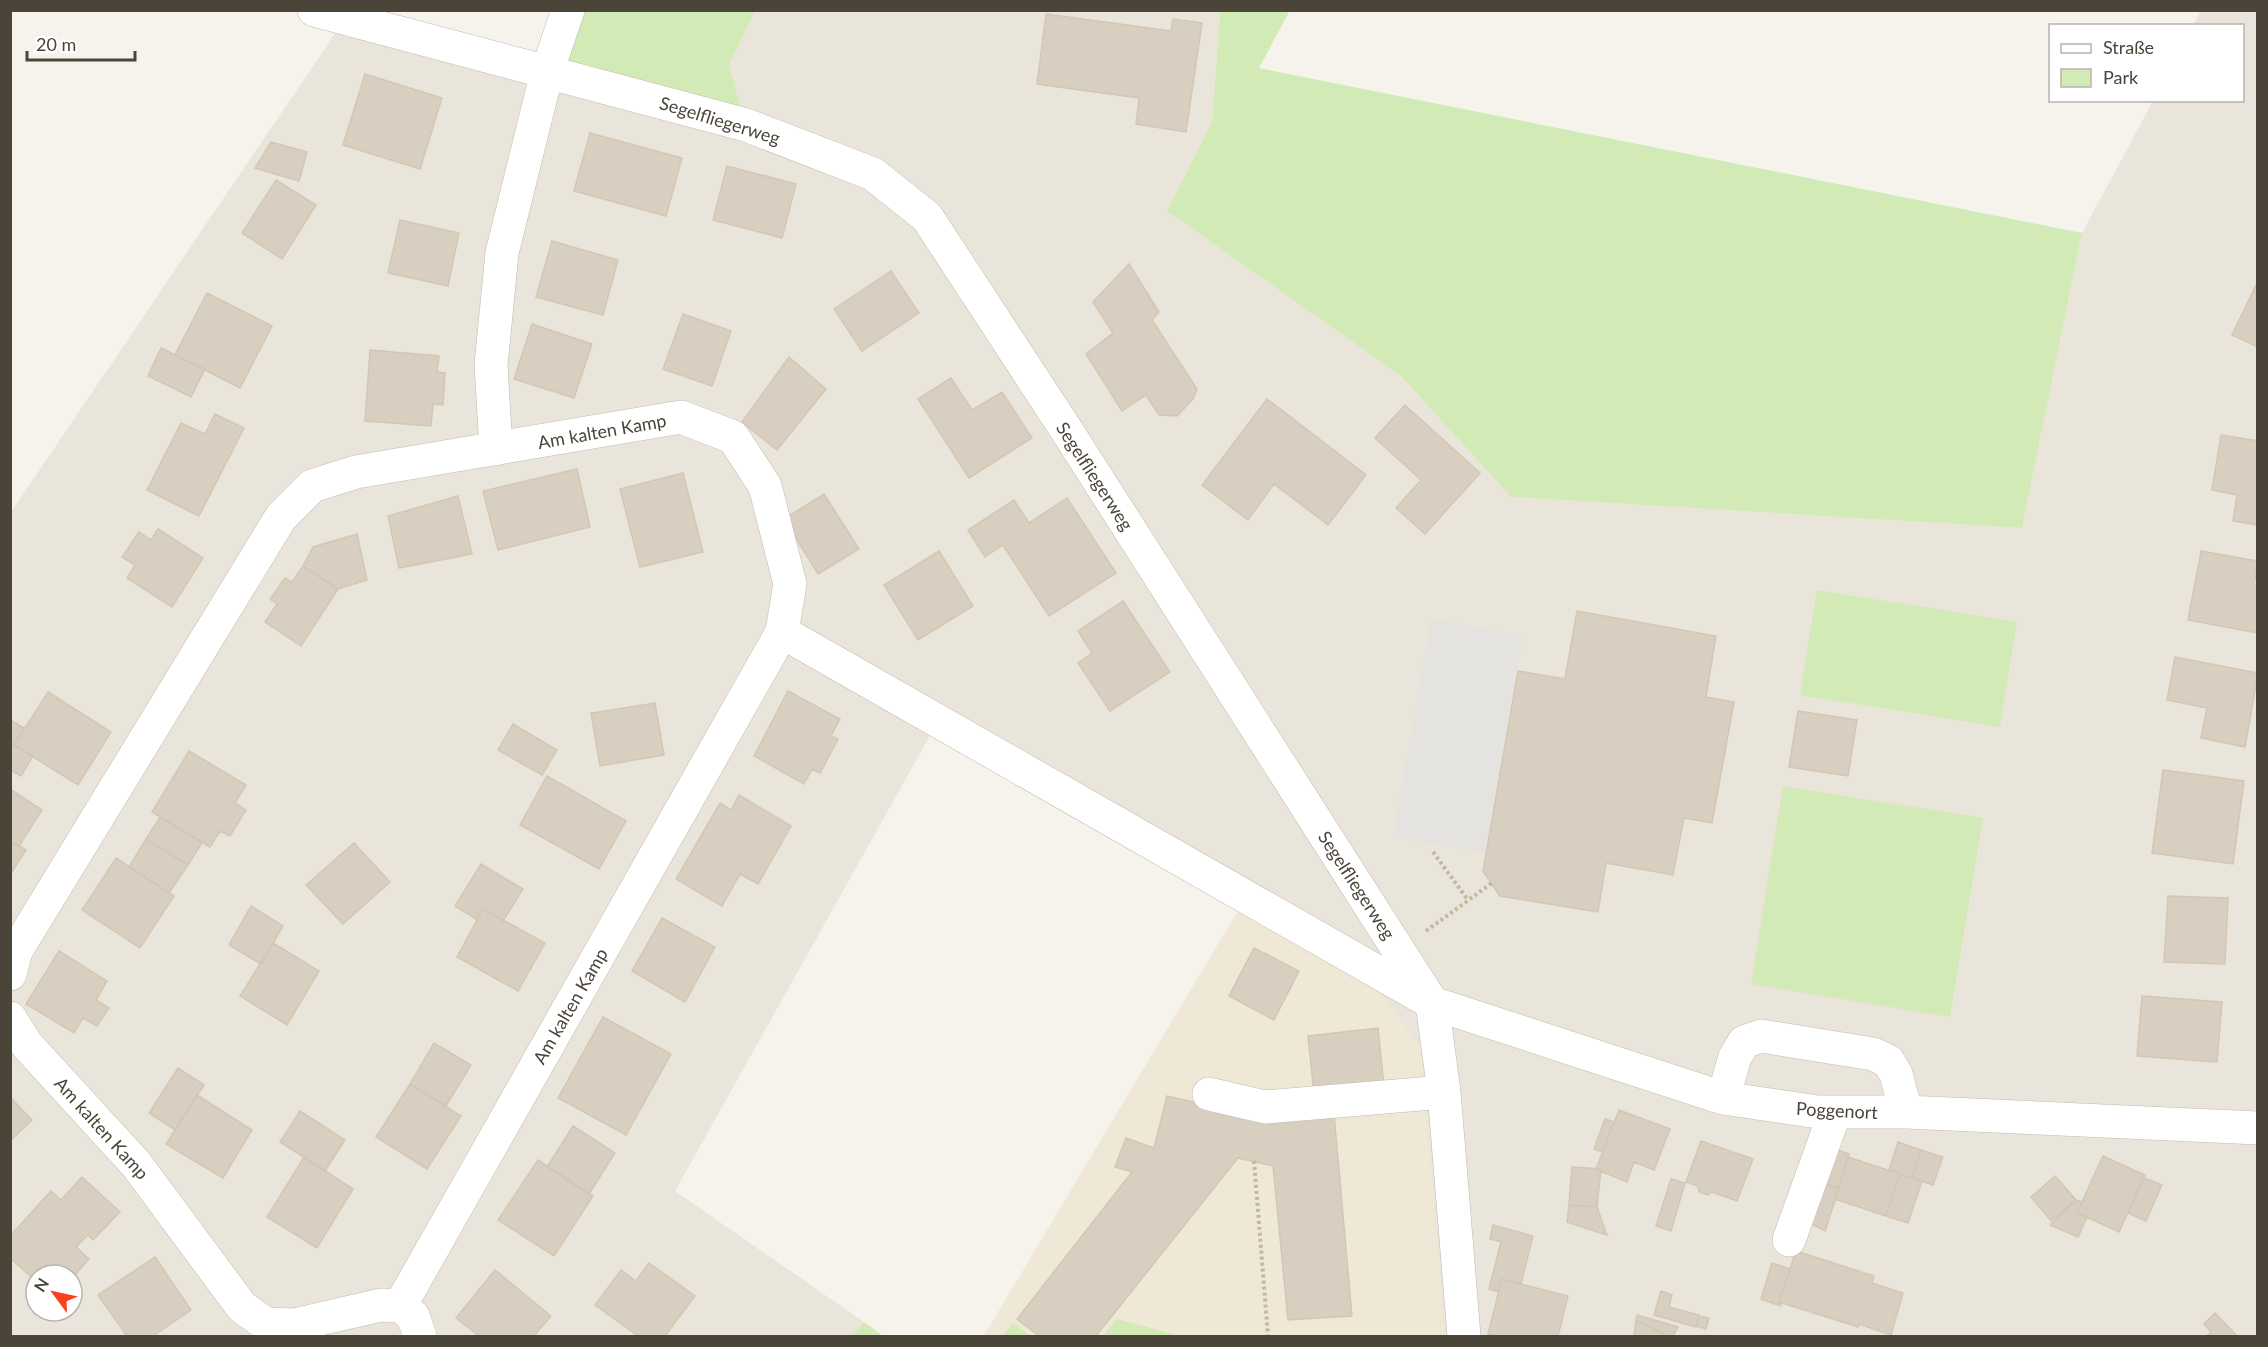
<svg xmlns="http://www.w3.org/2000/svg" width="2268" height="1347" viewBox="0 0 2268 1347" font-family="Lato,sans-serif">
	<rect width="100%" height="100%" fill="#f6f3ec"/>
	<path fill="#eae5da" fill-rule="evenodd" d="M755,11H1220L1212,122L1167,211L1401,376L1511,497L2022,528L2082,233L2153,101L2242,100V26L2193,25L2201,11H2257V1336H984L1239,910L932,732L675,1191L864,1322L852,1336H11V512L345,19L746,124L729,65ZM36,1275H72V1311H36Z"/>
	<path fill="#efe8d6" d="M1239,909L1378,989L1421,1049L1445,1336H984Z"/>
	<path fill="#d2eab5" d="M1290,10L1259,68L2082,233L2022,528L1511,497L1401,376L1167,211L1212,122L1220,11Z
		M568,11H755L729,65L746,125L547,72Z
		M1817,590L2017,622L2000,727L1800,695Z
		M1783,786L1983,818L1950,1017L1751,984Z
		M1117,1319L1180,1336H1103Z
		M864,1322L883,1336H852Z
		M1013,1323L1030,1336H1002Z"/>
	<path fill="#e5e3e0" d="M1431,619L1523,635L1486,853L1393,837Z"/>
	<path fill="#d8cfc1" stroke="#d3c7b4" stroke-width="1.5" d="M1046,14L1171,31L1173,19L1202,23L1186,132L1136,124L1139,98L1037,84Z
		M365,74L442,98L420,169L343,145Z
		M590,133L682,158L666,216L574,191Z
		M271,142L307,152L299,181L255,168Z
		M727,166L796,184L782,238L713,220Z
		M276,180L316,205L282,259L242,233Z
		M400,220L459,233L448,286L388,273Z
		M552,241L618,260L603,315L536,297Z
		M1129,264L1159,312L1152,320L1197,389L1193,399L1177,416L1159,415L1146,395L1122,411L1086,354L1113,333L1093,302Z
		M891,271L919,313L862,351L834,309Z
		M2258,281V347L2232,335Z
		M207,293L272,326L240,388L175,355Z
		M683,314L731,331L712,386L663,369Z
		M532,324L592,344L574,398L514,379Z
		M161,348L205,369L191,397L148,376Z
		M370,350L439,356L437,372L445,373L443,405L433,404L431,426L365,421Z
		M789,357L826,389L777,450L742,422Z
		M951,378L972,410L1002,392L1032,438L969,478L918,399Z
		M1267,399L1366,475L1328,525L1274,484L1248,520L1202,485Z
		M1405,405L1480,473L1425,534L1396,508L1421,480L1375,438Z
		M215,414L244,428L199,516L147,490L181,423L205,434Z
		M2221,435L2258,441V525L2233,521L2237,495L2212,490Z
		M577,469L590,527L498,550L483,491Z
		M683,473L703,552L640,567L620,489Z
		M824,494L859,549L818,574L784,519Z
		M458,496L472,554L399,568L388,516Z
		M1067,498L1116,573L1049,616L1003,545L985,557L968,530L1014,500L1029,523Z
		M158,529L203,558L172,607L127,578L135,565L122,557L139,532L151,540Z
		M357,534L367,580L338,589L303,566L313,547Z
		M939,551L973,606L918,640L884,585Z
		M2201,551L2258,561L2254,586L2258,587V633L2188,620Z
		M303,566L338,589L301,646L265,622L277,604L270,599L285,578L292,582Z
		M1123,601L1170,672L1110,711L1078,663L1092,653L1078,631Z
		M1577,611L1716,636L1706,697L1734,702L1712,823L1684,818L1673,875L1606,863L1598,912L1500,896L1483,871L1518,671L1565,679Z
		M2175,657L2258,673L2245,747L2201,738L2207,708L2167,700Z
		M788,691L840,719L831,736L838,739L820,773L812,769L804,784L754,756Z
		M48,692L111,732L78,785L14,745Z
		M655,703L664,755L600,766L591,713Z
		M1798,711L1857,720L1848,776L1789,767Z
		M10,720L24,728L14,745L33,756L21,776L10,770Z
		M513,724L557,750L542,775L498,750Z
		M189,751L246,785L235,803L246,810L230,836L220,831L210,847L152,812Z
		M2163,770L2244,781L2233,864L2152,853Z
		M547,776L626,821L599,869L520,825Z
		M10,789L42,810L19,846L10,841Z
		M739,795L791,826L758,884L740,874L722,906L676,879L720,803L731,810Z
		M160,817L202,843L188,865L146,839Z
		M146,839L188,865L169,893L129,867Z
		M10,841L26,850L10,875Z
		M354,843L390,882L343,924L306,885Z
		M116,858L174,896L140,948L82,910Z
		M481,864L523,889L503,921L483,909L476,919L455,906Z
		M2168,896L2228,898L2225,964L2164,962Z
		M251,906L283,926L261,964L229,945Z
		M483,909L545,943L518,991L457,957Z
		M662,918L715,947L685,1002L632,971Z
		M273,943L319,971L287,1025L240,996Z
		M1254,948L1299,971L1274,1020L1229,996Z
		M59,951L107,981L96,1000L109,1008L97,1026L83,1018L74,1033L26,1004Z
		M2142,996L2222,1002L2217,1062L2137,1056Z
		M603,1017L671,1054L626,1135L558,1098Z
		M1378,1028L1384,1086L1314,1094L1308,1036Z
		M434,1043L471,1065L446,1106L410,1084Z
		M178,1068L204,1085L175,1130L149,1113Z
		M410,1084L461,1116L427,1169L376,1137Z
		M197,1095L252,1130L223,1178L166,1144Z
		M1167,1096L1267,1119L1334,1114L1352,1316L1288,1320L1273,1166L1238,1158L1096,1336H1039L1017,1319L1132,1172L1115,1167L1126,1138L1154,1148Z
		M10,1097L32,1120L10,1141Z
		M1619,1110L1670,1129L1654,1170L1634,1162L1627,1182L1596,1169Z
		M300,1111L345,1140L325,1171L280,1142Z
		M1605,1119L1614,1122L1603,1152L1594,1149Z
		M573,1126L615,1153L589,1194L547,1167Z
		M1701,1141L1753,1159L1737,1201L1712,1192L1708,1195L1699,1192L1698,1186L1686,1182Z
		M1898,1142L1921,1150L1912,1178L1889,1170Z
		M1832,1148L1849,1154L1838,1188L1821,1183Z
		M1921,1150L1943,1157L1933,1185L1912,1178Z
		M2103,1156L2145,1175L2119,1232L2077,1213Z
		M304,1157L353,1189L317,1248L267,1217Z
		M1848,1157L1900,1174L1886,1216L1835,1199Z
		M538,1160L593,1196L554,1256L498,1220Z
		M1572,1167L1601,1169L1597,1207L1569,1205Z
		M1900,1174L1922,1181L1908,1223L1886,1216Z
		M2055,1176L2076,1200L2051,1221L2031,1197Z
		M82,1177L120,1212L93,1240L88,1235L76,1247L89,1259L72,1278V1275H68L60,1268L54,1275H36V1281L10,1258V1236L51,1191L61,1200Z
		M2144,1178L2162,1185L2146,1221L2128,1213Z
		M1671,1179L1685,1183L1671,1231L1656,1226Z
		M1821,1183L1839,1189L1825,1231L1808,1222Z
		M2076,1200L2082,1202L2077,1213L2087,1217L2078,1237L2050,1225Z
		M1569,1205L1597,1207L1607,1235L1567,1222Z
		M1493,1225L1533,1236L1521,1284L1502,1279L1498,1292L1489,1289L1501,1242L1490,1239Z
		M1796,1251L1874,1276L1872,1283L1903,1293L1891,1335L1859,1324L1858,1327L1779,1302Z
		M155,1257L191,1310L153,1336H127L98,1295Z
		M649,1263L695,1296L665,1336H638L595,1305L621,1270L636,1281Z
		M1772,1263L1790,1269L1779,1302L1781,1306L1761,1299Z
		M495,1270L551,1316L534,1336H479L456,1318Z
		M1502,1279L1568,1296L1558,1336H1497L1488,1334Z
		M1661,1291L1672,1295L1669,1307L1699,1315L1696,1327L1654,1315Z
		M2215,1313L2237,1336H2207L2211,1332L2204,1324Z
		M1637,1315L1678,1327L1673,1336H1668L1636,1320Z
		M1699,1316L1709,1318L1706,1329L1696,1326Z
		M1636,1320L1668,1336H1634Z"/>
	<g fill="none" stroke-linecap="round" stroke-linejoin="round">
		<g stroke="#c2bbae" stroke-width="34">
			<path id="minor" d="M314,10L746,125L873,174L927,217L1067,431L1432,1003L1444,1092L1464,1336
				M496,449L491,365L502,253L547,72L568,10
				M782,632L1432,1003L1723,1098L1818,1112H1906L2258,1128
				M10,974L16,951L281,517L312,486L356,472L681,417L733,437L765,486L790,584L782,632L400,1306
				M10,1018L27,1045L136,1164L242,1307L266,1324L294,1325L381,1305L400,1306
				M1209,1094L1265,1107L1444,1092
				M1723,1098L1735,1057L1744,1042L1761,1036L1873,1054L1888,1061L1896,1074L1906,1112
				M1789,1240L1835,1112
				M400,1306L413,1316L420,1336"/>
		</g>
		<path stroke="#c4b79f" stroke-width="4" stroke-dasharray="3 3" stroke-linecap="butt" d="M1433,852L1468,900
			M1426,931L1492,883
			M1254,1161L1268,1336"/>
		<use href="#minor" stroke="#fff" stroke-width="33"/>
	</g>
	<g text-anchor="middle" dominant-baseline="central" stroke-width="6" stroke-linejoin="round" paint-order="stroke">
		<g font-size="18" fill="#4b4439" stroke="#fff">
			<text transform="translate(720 120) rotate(17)">Segelfliegerweg</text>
			<text transform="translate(602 431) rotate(-10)">Am kalten Kamp</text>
			<text transform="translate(1095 476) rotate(57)">Segelfliegerweg</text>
			<text transform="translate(1357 885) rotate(57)">Segelfliegerweg</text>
			<text transform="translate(570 1006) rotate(-60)">Am kalten Kamp</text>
			<text transform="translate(1837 1110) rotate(3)">Poggenort</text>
			<text transform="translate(102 1128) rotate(48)">Am kalten Kamp</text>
		</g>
	</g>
	<rect width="2268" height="1347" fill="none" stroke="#4b4439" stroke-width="24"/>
	<rect x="2049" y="24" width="195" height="78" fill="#ffffff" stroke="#b7b4b0" stroke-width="1.5"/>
	<rect x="2061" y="44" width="30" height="9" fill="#ffffff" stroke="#b7b4b0" stroke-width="1.5"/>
	<text x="2103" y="54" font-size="18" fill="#4b4439">Straße</text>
	<rect x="2061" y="69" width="30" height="18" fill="#d2eab5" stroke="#b7b4b0" stroke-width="1.5"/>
	<text x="2103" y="84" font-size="18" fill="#4b4439">Park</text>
	<g transform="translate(54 1293) rotate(303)"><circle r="28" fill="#ffffff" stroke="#b7b4b0" stroke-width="1.5"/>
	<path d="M0-4.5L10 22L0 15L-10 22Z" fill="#fc3f1d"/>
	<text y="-9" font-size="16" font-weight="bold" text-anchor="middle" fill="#4b4439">N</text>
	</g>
	<path d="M27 51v9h108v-9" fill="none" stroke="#4b4439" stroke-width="3"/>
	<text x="36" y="51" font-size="18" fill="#4b4439" stroke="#ffffff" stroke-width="4.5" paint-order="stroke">20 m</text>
</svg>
